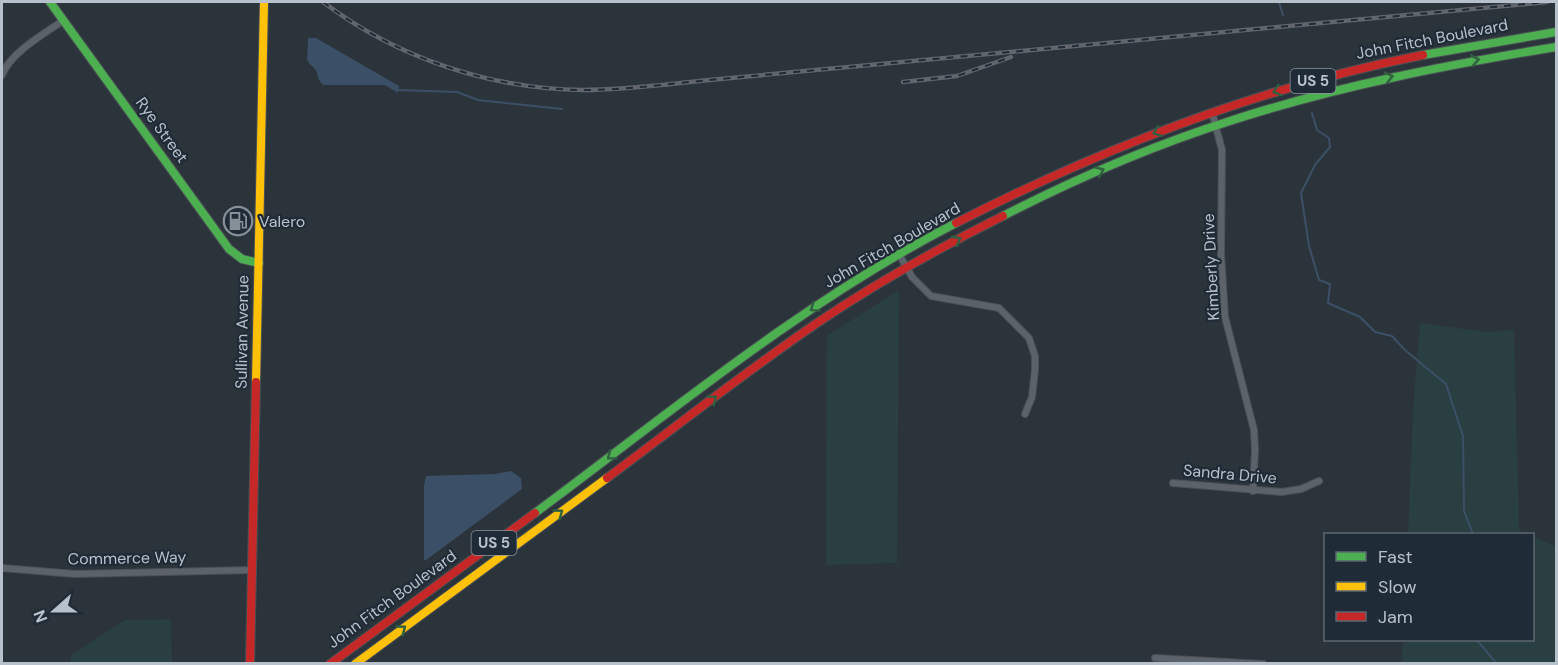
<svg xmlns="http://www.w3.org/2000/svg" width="1558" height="665" viewBox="0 0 1558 665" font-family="'DM Sans',sans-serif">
	<rect width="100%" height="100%" fill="#2c343b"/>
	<path fill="#293f41" d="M899,290L897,563L826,565L827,336Z
		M1420,323L1487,332L1514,330L1519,530L1528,534H1408L1413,410Z
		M1533,536L1556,547V663H1402L1403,640H1532Z
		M171,619L172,663H70L71,655L125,620Z"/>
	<path fill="#3b5066" d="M308,38H316L399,86L398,93L385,85H323L319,80L316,70L309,63L307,59Z
		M511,471L521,478L522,489L426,560H424V486L426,476L495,474Z"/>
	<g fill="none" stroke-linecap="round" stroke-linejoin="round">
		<path stroke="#3b5066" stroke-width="2" d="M1279,2L1283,15
			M398,90L457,92L478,100L562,109
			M1312,113L1317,130L1329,138L1330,147L1315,165L1301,193L1309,246L1319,280L1330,284L1328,303L1360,317L1375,332L1392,336L1405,350L1446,384L1463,436L1464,511L1473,534
			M1477,640L1497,664"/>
		<g stroke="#4a5055" stroke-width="8">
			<path id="street" d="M2,75C11,52 44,34 64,20
				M1212,112L1222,150L1221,254L1225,317L1254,430L1255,450L1253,491
				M899,254L912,277L931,296L999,308L1029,338L1035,356V370L1032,397L1025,414
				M1173,483L1282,492L1301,489L1319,481
				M2,568L75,574L252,570
				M1155,658L1263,664"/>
		</g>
		<g stroke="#4a5055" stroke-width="10">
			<path id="fast" d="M50,2L229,249L242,259L259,263
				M1423,55L1556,32
				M1003,216C1077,178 1154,145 1233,120C1338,86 1447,65 1556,47
				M535,513C671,412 804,301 956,223"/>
		</g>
		<g stroke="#4a5055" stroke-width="10">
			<path id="slow" d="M256,382L264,2
				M355,664L607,478"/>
		</g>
		<g stroke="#4a5055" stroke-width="10">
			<path id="jam" d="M956,223C1103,148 1260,87 1423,55
				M607,478C677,426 745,372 817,323C876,283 939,248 1003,216
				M250,664L256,382
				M330,664L535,513"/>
		</g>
		<use href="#street" stroke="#5c6269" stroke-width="6"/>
		<use href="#fast" stroke="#4caf50" stroke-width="8"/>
		<use href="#slow" stroke="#ffc107" stroke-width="8"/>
		<use href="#jam" stroke="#c62828" stroke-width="8"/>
		<g stroke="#61666c" stroke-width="4.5">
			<path id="rail" d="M323,2C397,58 490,89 583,90C629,90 675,83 720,79L1547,2
				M903,82L957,76L1011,57"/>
		</g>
		<use href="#rail" stroke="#1f2b36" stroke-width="2" stroke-dasharray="7" stroke-linecap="butt"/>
	</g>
	<defs><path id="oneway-chevron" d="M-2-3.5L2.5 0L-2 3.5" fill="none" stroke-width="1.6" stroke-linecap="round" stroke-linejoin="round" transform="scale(1.5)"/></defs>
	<g stroke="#316040">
		<use href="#oneway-chevron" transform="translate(1475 60) rotate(-10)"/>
		<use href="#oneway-chevron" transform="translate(1389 77) rotate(-13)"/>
		<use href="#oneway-chevron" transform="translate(1277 91) rotate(163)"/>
		<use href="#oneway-chevron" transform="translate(1157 132) rotate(159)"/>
		<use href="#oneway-chevron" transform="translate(1100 171) rotate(-23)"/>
		<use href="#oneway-chevron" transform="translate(957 240) rotate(-28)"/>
		<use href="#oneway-chevron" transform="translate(814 308) rotate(146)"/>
		<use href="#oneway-chevron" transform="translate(713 399) rotate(-37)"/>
		<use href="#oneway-chevron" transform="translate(611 456) rotate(143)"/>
		<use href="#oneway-chevron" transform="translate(559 513) rotate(-36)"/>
		<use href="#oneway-chevron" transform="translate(402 629) rotate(-37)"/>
	</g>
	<defs>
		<g id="fuel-ring" transform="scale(1.5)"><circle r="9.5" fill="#1f2b36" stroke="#869099" stroke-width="1.5"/><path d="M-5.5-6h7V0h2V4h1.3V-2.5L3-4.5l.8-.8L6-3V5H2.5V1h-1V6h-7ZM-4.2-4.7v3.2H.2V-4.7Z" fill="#869099"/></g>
	</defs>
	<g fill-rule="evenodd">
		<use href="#fuel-ring" x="238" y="221"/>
	</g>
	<g text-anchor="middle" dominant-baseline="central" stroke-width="4.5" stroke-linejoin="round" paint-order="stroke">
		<g fill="#1f2b36" stroke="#89949e" stroke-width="1.5">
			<rect x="1290.5" y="69" width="45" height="24" rx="4.5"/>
			<rect x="471.5" y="531" width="45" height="24" rx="4.5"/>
		</g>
		<g font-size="15" font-weight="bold" fill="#b7c1cb">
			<text x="1313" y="81">US 5</text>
			<text x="494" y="543">US 5</text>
		</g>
		<g font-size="16" fill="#b7c1cb" stroke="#1f2b36">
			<text transform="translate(1432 39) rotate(-11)">John Fitch Boulevard</text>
			<text transform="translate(162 130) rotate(54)">Rye Street</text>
			<text transform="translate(892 245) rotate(-30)">John Fitch Boulevard</text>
			<text transform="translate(1211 267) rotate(-93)">Kimberly Drive</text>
			<text transform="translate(242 332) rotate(-89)">Sullivan Avenue</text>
			<text transform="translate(1230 474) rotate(5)">Sandra Drive</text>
			<text transform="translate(127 558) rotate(-1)">Commerce Way</text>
			<text transform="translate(392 599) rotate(-36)">John Fitch Boulevard</text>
		</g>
		<g font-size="16" fill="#b7c1cb" stroke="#1f2b36" text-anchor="start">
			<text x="259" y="221">Valero</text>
		</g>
	</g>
	<rect width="1558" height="665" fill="none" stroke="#b7c1cb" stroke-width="6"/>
	<rect x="1324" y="533" width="210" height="108" fill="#1f2b36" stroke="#5c6772" stroke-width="1.5"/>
	<rect x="1336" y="552" width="30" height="9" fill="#4caf50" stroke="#5c6772" stroke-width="1.5"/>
	<text x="1378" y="563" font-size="18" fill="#b7c1cb">Fast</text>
	<rect x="1336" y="582" width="30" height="9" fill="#ffc107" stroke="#5c6772" stroke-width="1.5"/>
	<text x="1378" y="593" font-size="18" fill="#b7c1cb">Slow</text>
	<rect x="1336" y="612" width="30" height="9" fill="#c62828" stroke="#5c6772" stroke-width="1.5"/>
	<text x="1378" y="623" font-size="18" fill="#b7c1cb">Jam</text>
	<g transform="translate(54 611) rotate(249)" stroke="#1f2b36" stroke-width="4.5" paint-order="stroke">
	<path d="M0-4.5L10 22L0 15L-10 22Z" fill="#b7c1cb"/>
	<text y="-9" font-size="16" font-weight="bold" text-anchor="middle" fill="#b7c1cb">N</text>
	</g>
</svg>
